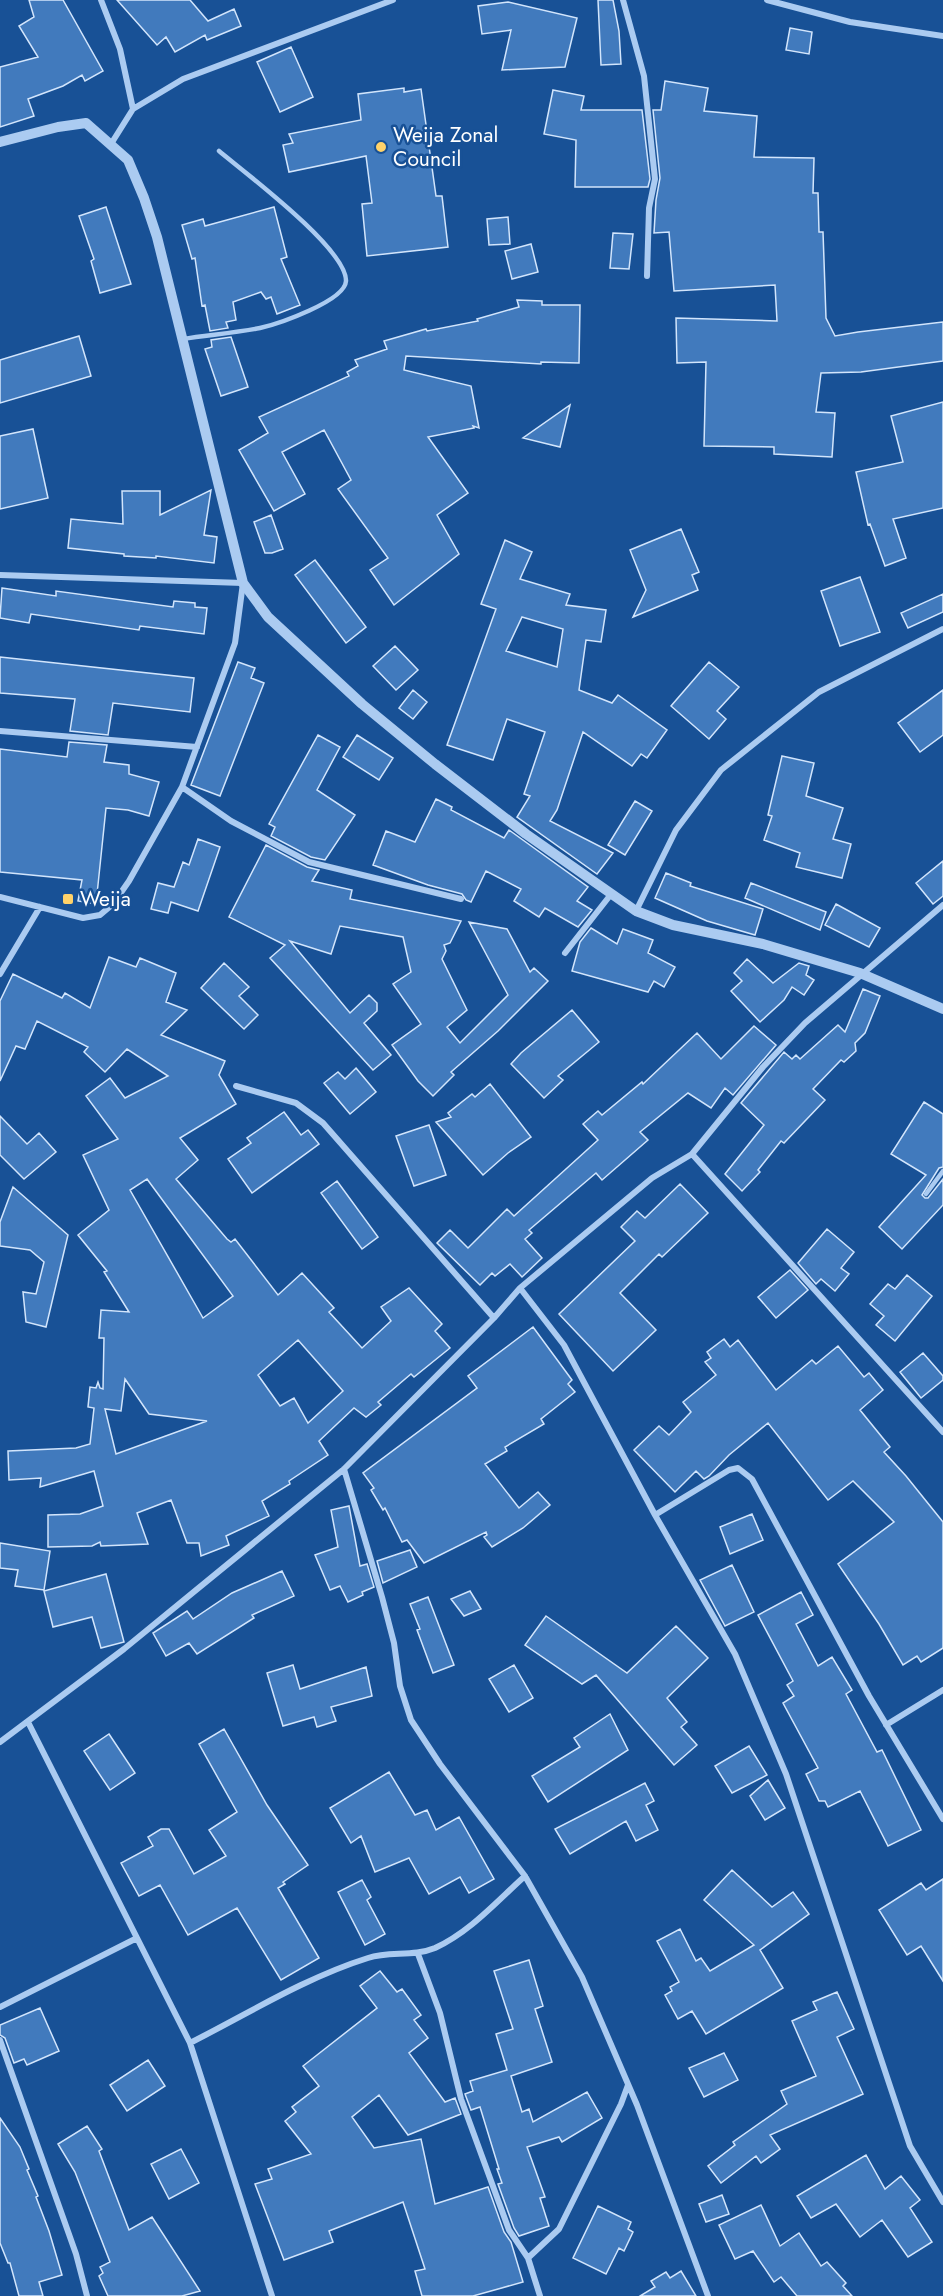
<svg xmlns="http://www.w3.org/2000/svg" width="943" height="2296" viewBox="0 0 943 2296" font-family="Jost,sans-serif">
	<rect width="100%" height="100%" fill="#185196"/>
	<path fill="#417abd" stroke="#d2e5fc" stroke-width="1.5" fill-rule="evenodd" d="M29,0H63L103,71L85,81L82,75L63,86L28,99L34,116L0,127V67L38,57L19,26L34,17Z
		M117,0H190L208,21L234,9L241,26L207,40L205,35L175,52L166,37L157,45Z
		M598,0H613L619,31L621,64L601,65Z
		M508,2L577,18L565,67L502,70L511,30L482,34L478,6Z
		M790,28L812,32L809,54L786,50Z
		M291,47L313,97L280,112L257,62Z
		M665,81L708,88L704,111L757,116L754,157L814,158L813,193H818L819,232H823L826,318L835,336L858,332L943,322V361L861,372L821,373L816,412L835,413L832,457L774,454V447L704,446L706,362L677,363L676,318L777,321L775,285L674,291L669,232L654,233L656,200L660,178L653,110H661Z
		M404,88V92L421,89L436,196H442L448,247L367,256L362,204L372,203L366,156L289,172L283,145L293,143L289,134L361,120L358,94Z
		M553,90L584,96L581,110H642L650,179L648,187H575L576,140L544,134Z
		M106,207L131,284L100,293L91,261L94,259L79,216Z
		M274,207L287,257L281,259L300,305L277,314L271,297L266,299L261,292L233,302L236,320L226,322L228,328L210,331L205,305L202,306L195,258L192,259L182,225L203,219L205,226Z
		M508,217L510,244L489,245L487,219Z
		M613,233L633,234L629,269L610,268Z
		M531,244L538,272L512,279L505,251Z
		M517,300L542,301V305H580L579,363L541,362V364L406,356L404,370L471,386L479,428L473,426L474,428L428,437L468,493L437,515L459,554L394,605L370,570L388,558L338,489L351,480L324,430L282,452L305,494L274,511L239,450L268,433L259,417L349,376L347,372L358,366L355,360L387,349L384,341L426,329L427,331L478,321L477,319L519,307Z
		M79,336L91,376L0,403V360Z
		M231,337L248,387L221,396L205,349L212,347L211,340Z
		M943,402V508L893,519L906,558L885,566L870,524L868,525L856,472L903,462L891,416Z
		M570,405L560,447L523,438Z
		M33,429L48,498L0,509V436Z
		M211,490L204,535L217,537L214,563L156,556V558L124,556V554L68,548L71,519L123,524L122,491H160V515Z
		M271,515L283,549L272,553H265L254,522Z
		M681,529L699,572L692,575L698,590L633,617L646,590L630,550Z
		M505,540L532,552L520,579L570,594L566,605L606,610L601,642L586,640L579,690L612,703L618,695L667,730L647,758L641,754L632,766L583,732L557,810L550,821L613,853L597,874L517,817L530,796L524,794L545,732L507,719L493,760L447,745L496,609L481,604ZM522,617L563,629L557,667L506,651Z
		M315,560L366,627L346,643L295,575Z
		M860,577L880,632L840,646L821,591Z
		M2,588L56,596V591L173,607L174,601L195,603V607L207,608L204,634L140,626L139,630L31,614L29,623L0,618Z
		M943,594V612L908,628L901,613Z
		M395,646L418,670L396,690L373,666Z
		M0,657L194,678L190,712L113,703L108,735L70,731L75,699L0,693Z
		M238,662L255,668L251,678L264,683L220,796L191,785Z
		M709,662L739,687L717,711L726,719L709,739L671,706Z
		M413,690L427,702L413,719L399,708Z
		M943,690V735L920,752L898,723Z
		M318,735L340,747L317,790L355,815L325,860L311,857L271,836L275,827L269,824Z
		M357,735L393,758L379,780L343,757Z
		M69,742L107,745L104,762L129,765V774L159,782L149,816L128,810L106,808L96,904L78,901L82,880L0,872V749L67,757Z
		M782,756L814,763L806,796L843,808L833,839L851,844L842,878L796,867L800,853L764,840L772,816L768,815Z
		M436,799L452,807L451,810L504,838L509,830L588,887L577,901L592,910L578,927L545,908L539,917L514,901L521,889L486,871L471,902L466,900L462,894L428,885L373,865L386,831L415,842Z
		M635,801L652,811L625,855L608,845Z
		M198,839L220,847L198,911L171,902L168,913L151,909L158,883L174,887L183,862L189,865Z
		M266,845L307,867L319,870L312,881L352,890L350,899L461,921L450,943L444,945L446,951L442,959L467,1010L447,1027L460,1043L508,995L469,922L507,929L530,972L534,968L548,981L498,1031L451,1072L454,1075L433,1096L418,1081L392,1045L421,1024L393,984L411,972L403,937L340,926L331,954L290,941L350,1013L369,995L377,1003V1011L364,1023L391,1055L373,1070L270,958L285,945L229,917Z
		M943,861V896L933,904L916,883Z
		M666,873L691,883L690,886L763,909L755,935L707,921L655,898Z
		M751,883L826,912L820,930L745,898Z
		M836,904L880,928L869,947L825,925Z
		M591,928L617,944L623,929L653,940L648,953L675,967L664,987L654,981L648,992L572,971L580,942Z
		M109,957L136,967L140,958L176,973L166,1002L187,1010L161,1035L225,1061L219,1075L236,1104L180,1138L198,1160L176,1179L227,1239L231,1242L235,1239L278,1295L302,1273L334,1308L329,1312L362,1348L391,1321L381,1307L409,1288L442,1324L435,1331L450,1348L414,1377L411,1374L378,1402L381,1405L366,1417L354,1408L319,1441L328,1455L289,1481L290,1484L262,1501L269,1516L226,1536L229,1545L201,1556L199,1543H187L171,1500L137,1513L148,1544L101,1546L100,1542L92,1546L48,1547V1515L80,1514L103,1506L94,1471L40,1487L41,1478L9,1480L8,1451L76,1448L90,1444L94,1408L88,1407L90,1387L96,1388L98,1382L100,1388L103,1389L104,1338H99L101,1310L129,1312L104,1272L107,1271L78,1235L109,1210L83,1155L118,1139L86,1096L110,1078L125,1098L168,1076L127,1049L105,1072L84,1052L88,1047L37,1021L25,1049L16,1046L0,1081V1001L13,974L62,998L65,993L90,1008ZM147,1179L233,1296L203,1318L130,1190ZM298,1340L343,1391L308,1423L294,1398L280,1406L258,1375ZM125,1379L149,1414L207,1421L116,1454L105,1409L121,1411Z
		M747,959L773,983L799,963L809,966L806,975L814,980L804,995L792,987L784,1000L760,1022L731,991L742,981L734,973Z
		M224,963L249,987L239,996L258,1015L244,1029L201,988Z
		M863,989L880,996L865,1033L855,1043L856,1051L844,1062L841,1060L813,1089L825,1100L784,1143L781,1141L758,1170L760,1172L742,1191L725,1174L764,1125L741,1103L784,1052L792,1059L796,1055L800,1059L838,1025L845,1032Z
		M572,1010L599,1042L558,1076L563,1080L544,1098L511,1064L521,1053Z
		M754,1026L776,1045L733,1095L725,1088L711,1108L688,1093L640,1132L648,1140L602,1180L596,1173L529,1230L532,1233L525,1239L542,1258L522,1277L510,1264L495,1276L492,1273L480,1285L437,1243L450,1230L468,1248L507,1209L514,1216L598,1140L583,1124L598,1111L602,1115L642,1082L643,1084L697,1033L721,1059Z
		M356,1068L376,1092L350,1114L324,1083L338,1072L345,1079Z
		M490,1084L531,1137L508,1153L483,1175L436,1122L451,1117L448,1113L472,1094L475,1097Z
		M924,1102L943,1114V1167L939,1168L922,1195L925,1198H928L943,1179V1205L902,1249L879,1227L926,1175L891,1154Z
		M284,1112L301,1135L308,1130L319,1144L252,1193L228,1159L251,1143L247,1138Z
		M0,1116L27,1144L39,1133L56,1152L24,1179L0,1155Z
		M429,1125L446,1175L414,1186L396,1136Z
		M337,1181L378,1237L362,1249L321,1193Z
		M680,1184L708,1213L662,1257L659,1254L620,1293L656,1330L613,1371L559,1314L635,1241L621,1227L637,1211L645,1218Z
		M13,1187L68,1235L46,1327L26,1322L23,1292L36,1294L44,1262L30,1250L0,1246V1222Z
		M827,1229L854,1252L841,1268L849,1274L835,1291L821,1279L816,1284L798,1263Z
		M790,1270L808,1290L776,1318L758,1297Z
		M907,1275L932,1296L895,1341L876,1325L884,1316L870,1304L888,1284L895,1289Z
		M533,1327L572,1380L568,1384L575,1392L541,1419L544,1424L505,1447L507,1451L485,1464L519,1508L538,1492L550,1505L523,1528L492,1547L484,1537L487,1535L486,1532L424,1563L407,1540L402,1542L385,1508L383,1510L371,1490L374,1488L363,1473L477,1388L468,1376Z
		M724,1339L730,1347L738,1340L776,1390L812,1360L816,1364L838,1346L864,1377L869,1373L883,1390L860,1410L890,1447L884,1452L906,1476L943,1522V1648L921,1662L917,1656L903,1665L879,1624L838,1564L894,1522L853,1481L828,1500L768,1423L729,1455L709,1476L704,1479L696,1471L675,1492L634,1450L659,1426L669,1435L691,1412L683,1402L716,1375L705,1362L711,1358L707,1352Z
		M923,1353L943,1376V1380L921,1398L900,1372Z
		M349,1506L360,1566L367,1564L374,1587L362,1592L363,1595L348,1602L340,1586L330,1590L315,1555L338,1547L331,1510Z
		M752,1514L763,1540L730,1554L720,1527Z
		M0,1543L50,1551L44,1590L15,1586L18,1570L0,1568Z
		M410,1550L417,1567L383,1583L377,1561Z
		M732,1565L754,1612L725,1626L700,1580Z
		M282,1571L294,1596L252,1615L254,1618L197,1654L189,1643L166,1656L153,1633L187,1611L193,1619L232,1593Z
		M106,1574L124,1642L101,1648L92,1617L53,1627L44,1591Z
		M470,1591L481,1609L464,1616L451,1599Z
		M801,1592L813,1615L796,1624L818,1666L832,1657L852,1690L846,1694L877,1752L882,1750L921,1830L888,1846L860,1791L828,1807L825,1801H819L806,1774L818,1768L783,1703L794,1696L787,1685L793,1681L758,1615Z
		M428,1597L454,1665L433,1673L417,1630L420,1629L410,1604Z
		M546,1616L627,1673L676,1626L708,1658L667,1698L687,1722L681,1727L697,1745L674,1765L596,1675L582,1684L525,1645Z
		M293,1665L300,1689L366,1667L372,1696L331,1707L336,1721L317,1727L314,1717L283,1726L267,1673Z
		M514,1665L533,1698L509,1712L489,1679Z
		M610,1714L628,1750L548,1802L532,1776L580,1747L574,1738Z
		M224,1729L267,1805L308,1865L283,1882L285,1884L278,1888L319,1958L281,1980L237,1908L188,1935L160,1885L139,1896L121,1863L153,1846L148,1837L161,1829H169L194,1874L226,1856L209,1830L237,1812L199,1744Z
		M109,1734L135,1773L110,1790L84,1751Z
		M749,1746L767,1775L732,1793L715,1766Z
		M389,1772L415,1815L427,1810L436,1830L459,1817L494,1879L469,1893L460,1877L429,1894L409,1858L375,1872L361,1836L351,1843L330,1808Z
		M768,1780L785,1808L765,1820L750,1796Z
		M645,1783L654,1801L646,1805L658,1830L636,1841L626,1821L570,1854L555,1829Z
		M732,1870L772,1907L793,1892L809,1914L760,1950L783,1988L706,2034L692,2011L678,2019L665,1995L672,1991L670,1987L679,1982L657,1941L680,1929L696,1961L701,1958L710,1971L754,1945L704,1900Z
		M943,1879V1981L921,1946L907,1955L879,1910L921,1883L926,1890Z
		M362,1880L371,1897L367,1900L385,1934L365,1945L338,1892Z
		M529,1960L543,2006L535,2009L552,2062L511,2076L522,2112L529,2109L533,2122L587,2092L602,2118L562,2142L559,2137L527,2147L545,2197L540,2198L549,2226L519,2236L514,2228L498,2184L502,2183L497,2169H499L480,2107L471,2110L465,2094L473,2091L470,2081L507,2070L496,2034L513,2029L494,1971Z
		M380,1971L397,1992L402,1989L421,2015L414,2020L428,2038L409,2053L445,2102L455,2098L461,2114L408,2135L379,2095L352,2117L374,2148L421,2139L435,2204L488,2187L504,2232L511,2242L523,2282L473,2296H422L415,2271L425,2269L403,2202L329,2231L333,2242L284,2260L255,2184L272,2179L268,2169L311,2154L285,2121L296,2112L292,2107L319,2086L303,2066L377,2008L360,1986Z
		M837,1992L854,2029L837,2037L863,2094L770,2135L780,2149L761,2163L756,2156L721,2183L708,2166L735,2145L733,2142L787,2104L781,2091L816,2076L792,2021L817,2010L813,2002Z
		M40,2008L59,2051L27,2065L24,2059L14,2063L5,2038L0,2035V2025Z
		M724,2053L738,2080L704,2097L689,2068Z
		M148,2060L165,2086L127,2111L110,2085Z
		M0,2118L20,2147L29,2169L27,2170L38,2196L36,2197L49,2231L62,2275L39,2282L43,2296H19L10,2263H8L0,2243Z
		M87,2126L102,2149L99,2151L129,2230L152,2217L200,2291L182,2296H108L99,2276L103,2273L100,2267L110,2262L75,2172L58,2144Z
		M181,2149L199,2183L169,2199L151,2164Z
		M866,2155L885,2189L901,2176L920,2200L910,2208L932,2242L908,2257L882,2220L860,2237L836,2204L811,2218L797,2196Z
		M722,2195L729,2214L706,2222L699,2204Z
		M761,2205L780,2246L799,2233L821,2266L827,2262L846,2283L843,2286L852,2296H797L781,2277L774,2282L753,2251L735,2259L719,2225Z
		M598,2206L631,2222L628,2229L633,2232L624,2251L619,2248L606,2274L573,2258Z
		M681,2271L696,2296H640L655,2287L651,2281L666,2272L670,2278Z"/>
	<g fill="none" stroke-linecap="round" stroke-linejoin="round">
		<path stroke="#abcbf1" stroke-width="4.5" d="M183,339C208,335 235,333 260,328C278,324 345,301 346,281C347,249 244,172 219,151
			M926,1194L943,1171"/>
		<path stroke="#abcbf1" stroke-width="6" d="M101,0L120,49L133,109
			M623,0L644,76L655,179L649,208L647,276
			M767,0L850,22L943,36
			M111,144L133,109L183,79L393,0
			M0,575L243,583L235,643L182,787L129,881L113,904L100,915L83,918L0,897
			M0,731L197,747
			M182,787L231,821L309,862L461,899
			M636,911L676,830L721,770L819,692L943,629
			M565,953L612,893
			M0,974L40,907
			M236,1086L296,1103L323,1123L494,1318
			M692,1154L943,1432
			M520,1288L564,1345L655,1515L735,1654L786,1774L910,2146L943,2202
			M344,1469L382,1597L394,1643L400,1686L411,1720L440,1764L525,1876L582,1977L637,2105L708,2296
			M655,1515L729,1470L738,1468L752,1479L869,1696L943,1819
			M28,1722L190,2043L272,2296
			M886,1725L943,1690
			M0,1742L124,1649L344,1469L494,1318L520,1288L652,1178L692,1154L763,1067L805,1023L943,905
			M418,1954L440,2013L461,2099L509,2230L528,2258L540,2296
			M0,2007L137,1938
			M0,2040L76,2254L87,2296
			M190,2043C247,2014 307,1977 368,1958C390,1951 413,1957 435,1948C470,1932 497,1901 525,1876
			M528,2258L559,2229L621,2104L628,2085"/>
		<path stroke="#abcbf1" stroke-width="10" d="M0,142L58,127L86,123L128,160L144,198L157,237L243,583L268,617L362,704L435,764L526,834L636,911L673,925L763,944L860,973L943,1009"/>
	</g>
	<g fill="#ffd26a" stroke="#185196" stroke-width="2">
		<circle cx="381" cy="147" r="6"/>
		<rect x="62" y="893" width="12" height="12" rx="3"/>
	</g>
	<g text-anchor="middle" dominant-baseline="central" stroke-width="5" stroke-linejoin="round" paint-order="stroke">
		<g font-size="21" fill="#fff" stroke="#185196" text-anchor="start">
			<text x="393" y="135">Weija Zonal<tspan x="393" dy="24">Council</tspan></text>
			<text x="80" y="899">Weija</text>
		</g>
	</g>
</svg>
